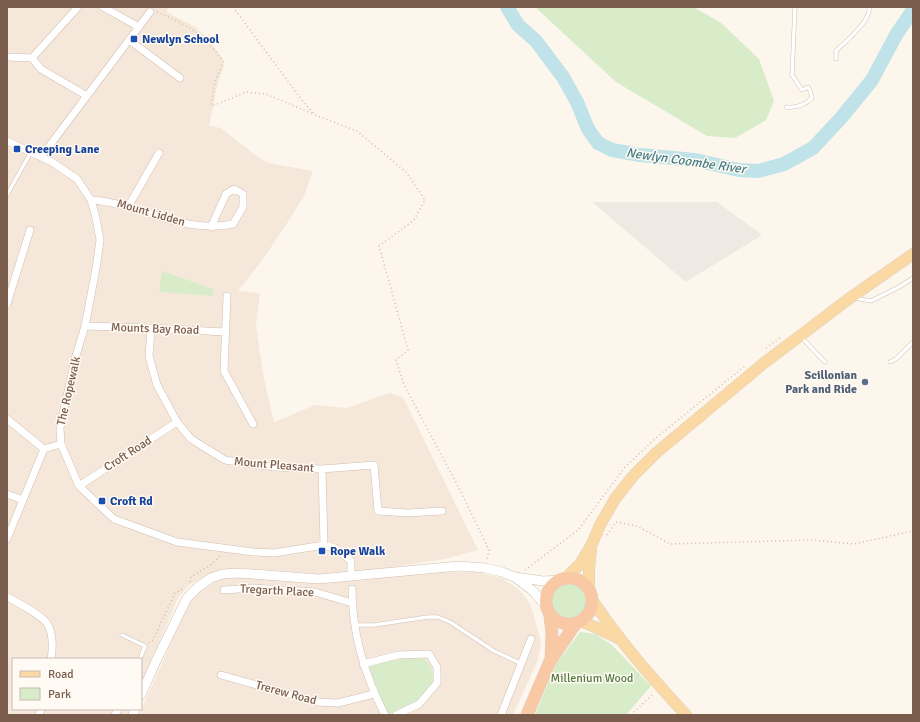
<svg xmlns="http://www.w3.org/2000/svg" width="920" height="722" viewBox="0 0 920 722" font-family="Signika,sans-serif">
	<rect width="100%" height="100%" fill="#fdf6ec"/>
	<path fill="#f5e8da" d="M7,7H168L167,12L195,27L210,41L224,61L223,69L218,82L209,126L221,128L258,157L268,163L313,171L305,194L293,214L263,259L238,291L260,293L256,327L264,379L274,422L315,405L347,408L389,393L403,397L478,550L445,559L367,571L320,574L239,568L213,573L189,585L178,598L141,686V659H13V709H131L128,715H7Z
		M439,572H475L502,578L518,589L528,600L533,612L541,643L538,660L513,715H139L190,600L205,585L226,577L363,579Z"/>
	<path fill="#efe9e4" d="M592,202H717L762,235L686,282Z"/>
	<path fill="#d8ecc9" d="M535,7H693L720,22L759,59L774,101L766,120L735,138L707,136L616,82Z
		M162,271L213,289V296L159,292Z
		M550 602a18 18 0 1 1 36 0a18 18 0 1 1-36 0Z
		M580,632L595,634L612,645L651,686L626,715H535L556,664Z
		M410,658L424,659L431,667L434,681L414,706L393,715H390L386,711L369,667L372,664Z"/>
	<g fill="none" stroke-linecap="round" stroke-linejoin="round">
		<path stroke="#bfe3e8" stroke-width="14" d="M507,7L518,25L536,41L563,77L577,102L588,129L598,143L612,150L640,155L695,160L739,170L758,171L784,164L813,148L841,118L872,80L896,35L913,10"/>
		<g stroke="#d1beb0" stroke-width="4.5">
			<path id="service" d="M836,59V51C845,42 872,20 869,7
				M786,107C796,108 805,105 812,98C811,93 811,91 808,87L802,90L792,75L795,7
				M7,195L31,152
				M855,298L871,301L899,287L913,278
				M802,338L825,362
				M890,362L896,359L913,342
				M355,625H374L428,617H438L450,622L494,651L520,663
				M122,635L145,646L140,659"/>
		</g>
		<g stroke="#d1beb0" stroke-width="8">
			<path id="minor" d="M78,7L32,58L41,69L87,96
				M103,7L139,27
				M129,40L180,78
				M7,57L32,58
				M7,141L52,162L77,179L91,200L96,218L100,240L96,269L85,326L75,359L60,428L61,444L79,486L114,519L177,542L253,552L274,553L324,545L335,548L351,561V576
				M41,157L150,12
				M91,200C105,200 117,204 131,208C165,217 197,232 233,224L243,207V194L234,189L226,194L211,227
				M128,207L159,153
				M227,296L224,371L253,424
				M7,304L30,230
				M85,326L151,328L225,332
				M151,328L149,356L157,385L177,422L191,439L225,460L274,467L322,469L374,465L378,511L408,513L442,511
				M7,419L44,449
				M322,469L324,545
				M79,486L177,422
				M7,494L23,500
				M7,539L44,449L61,444
				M352,589C352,633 365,676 385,715
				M224,590L253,588L315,592L352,603
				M7,597C17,602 43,616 48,625C53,634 53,649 51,659
				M363,664L398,655L429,654L437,667V683L419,704L396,715
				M221,675L317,702L338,703L374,694
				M39,715L41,709
				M115,715L118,709
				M501,715L531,639"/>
		</g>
		<g stroke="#d1beb0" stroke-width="10">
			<path id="tertiary" d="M516,578L532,590L547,607
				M141,695L156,661L187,598L198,587L211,578L223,574L239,573L319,579L459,566L485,568L502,572L515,577L543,581L561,580
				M133,715L135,709"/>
		</g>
		<g stroke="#dad1cd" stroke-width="12">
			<path id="primary" d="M565,579L580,564L592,544L600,525L615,499L633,476L656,453L764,363L850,298L913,254
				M589,591V569L591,549
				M591,598C619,641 652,678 686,715
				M580,621L595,627L618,638"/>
		</g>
		<g stroke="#dad1cd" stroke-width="13">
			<path id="trunk" d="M546 601a23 23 0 1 1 46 0a23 23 0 1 1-46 0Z
				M550,615L552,634L551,660
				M527,715L550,661L576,623"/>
		</g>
		<path stroke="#d9b8a5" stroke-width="1.5" stroke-dasharray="1 3" stroke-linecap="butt" d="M233,7L301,99L315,115L357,131L406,172L425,200L414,220L379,246L408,350L396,360L404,385L459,488L489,550L487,560
			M157,12C188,25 202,33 223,61L221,68L215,81L211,105H215L246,92L266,94L313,114
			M766,348L781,337H782
			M607,535L616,522L637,526L670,544L812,540L854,544L913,531
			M525,570L578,530L625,467L657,437L745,366
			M190,582L191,577C200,570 214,566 220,555
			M149,643L153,640L175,593L183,589
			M631,715L653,694"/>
		<use href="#service" stroke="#fff" stroke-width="3.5"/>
		<use href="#minor" stroke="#fff" stroke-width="7"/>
		<use href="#tertiary" stroke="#fff" stroke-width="9"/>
		<use href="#primary" stroke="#fbd9a5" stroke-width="11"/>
		<use href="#trunk" stroke="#f9c8a4" stroke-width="12"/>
	</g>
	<g fill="#1a4fb4" stroke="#fffaf3" stroke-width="1.5">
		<rect x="130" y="35" width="8" height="8" rx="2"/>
		<rect x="13" y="145" width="8" height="8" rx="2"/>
		<rect x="98" y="497" width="8" height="8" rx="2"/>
		<rect x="318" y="547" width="8" height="8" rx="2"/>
	</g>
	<circle fill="#5c6f8a" stroke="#fffaf3" stroke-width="1.5" cx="865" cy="382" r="4"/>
	<g text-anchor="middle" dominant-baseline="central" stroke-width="3" stroke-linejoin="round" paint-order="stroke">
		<g font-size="12" font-weight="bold" fill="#164399" stroke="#fffaf3" text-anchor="start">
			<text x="142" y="39">Newlyn School</text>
			<text x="25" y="149">Creeping Lane</text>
			<text x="110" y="501">Croft Rd</text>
			<text x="330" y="551">Rope Walk</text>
		</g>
		<g font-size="12" fill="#7a5c4d" stroke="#fffaf3">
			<text transform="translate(151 213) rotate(16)">Mount Lidden</text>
			<text transform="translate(155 329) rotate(2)">Mounts Bay Road</text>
			<text transform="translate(69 391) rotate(-77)">The Ropewalk</text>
			<text transform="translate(128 454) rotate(-33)">Croft Road</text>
			<text transform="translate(274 465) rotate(5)">Mount Pleasant</text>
			<text transform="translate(277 591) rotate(3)">Tregarth Place</text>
			<text transform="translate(286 693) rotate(15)">Trerew Road</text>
		</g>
		<g font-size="12" font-weight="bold" fill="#4e5e75" stroke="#fffaf3" text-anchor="end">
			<text x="857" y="375">Scillonian<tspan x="857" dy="14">Park and Ride</tspan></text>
		</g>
		<g font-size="12" fill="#537a41" stroke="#fffaf3">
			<text x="592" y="678">Millenium Wood</text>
		</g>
		<g font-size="13" font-style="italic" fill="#437c86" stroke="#fffaf3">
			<text transform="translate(686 161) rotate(8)">Newlyn Coombe River</text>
		</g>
	</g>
	<rect width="920" height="722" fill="none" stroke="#7a5c4d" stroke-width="16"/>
	<rect x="12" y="658" width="130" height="52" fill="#fffaf3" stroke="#cabbb1"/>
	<rect x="20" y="671" width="20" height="6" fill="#fbd9a5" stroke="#cabbb1"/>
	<text x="48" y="678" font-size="12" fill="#7a5c4d">Road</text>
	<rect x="20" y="688" width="20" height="12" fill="#d8ecc9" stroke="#cabbb1"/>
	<text x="48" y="698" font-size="12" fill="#7a5c4d">Park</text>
</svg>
